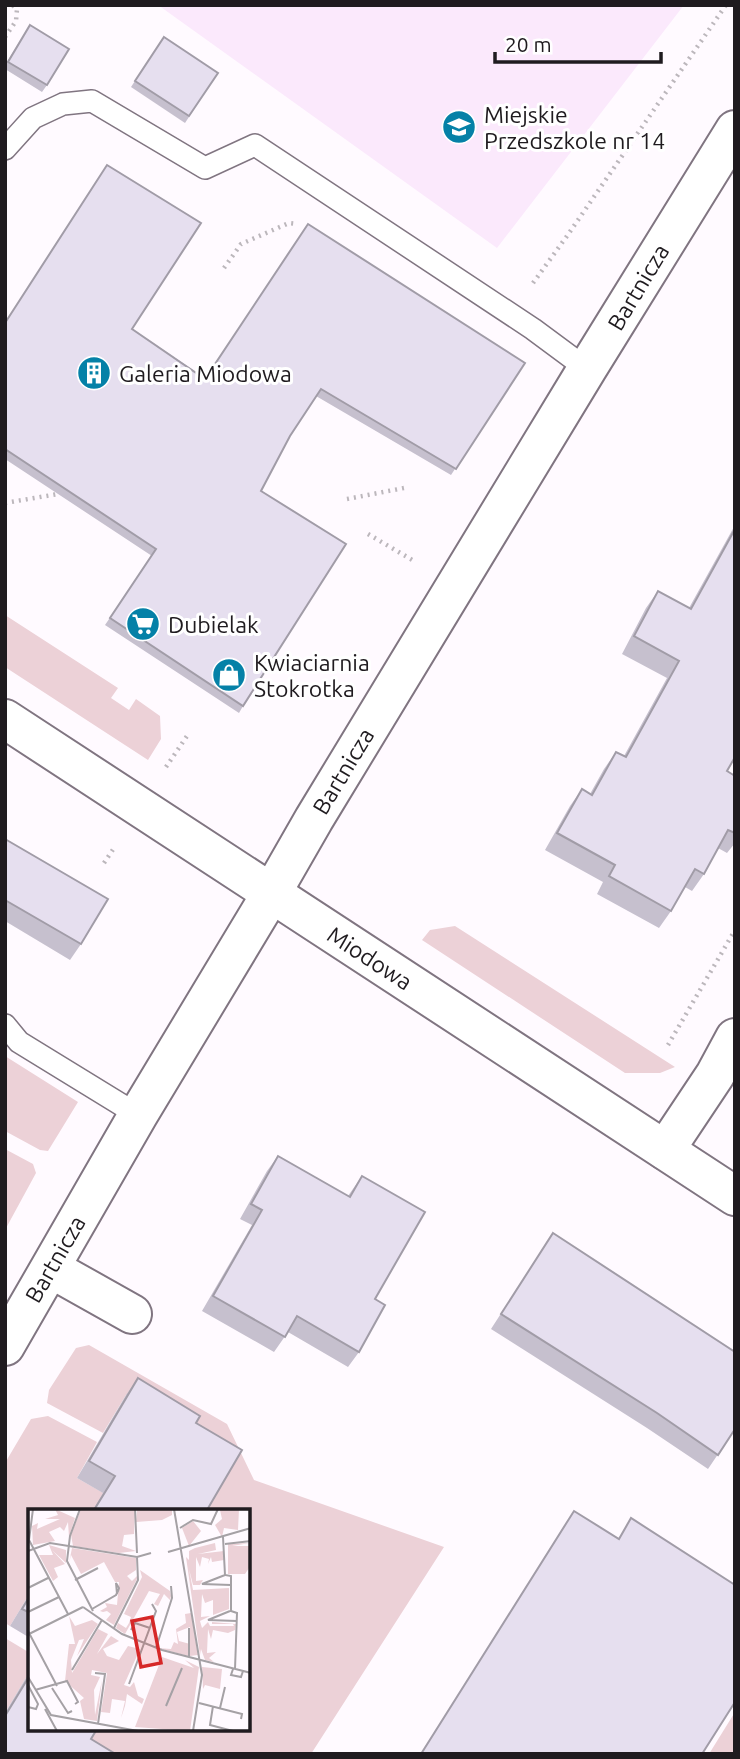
<svg xmlns="http://www.w3.org/2000/svg" width="740" height="1759" viewBox="0 0 740 1759" font-family="Ubuntu,sans-serif">
	<rect width="100%" height="100%" fill="#fffaff"/>
	<path fill="#fbe9fc" d="M158,5H684L497,248Z"/>
	<path fill="#ecd1d7" d="M5,615L118,688L111,698L129,710L136,699L160,716L161,739L148,760L5,667Z
		M455,926L675,1067L660,1073H625L422,940L430,930Z
		M5,1056L78,1102L48,1151L40,1150L5,1131Z
		M5,1149L33,1164L36,1173L5,1230Z
		M89,1345L227,1424L254,1480L444,1547L311,1754H75L95,1729H248V1510H205L126,1395L103,1433L47,1403L49,1390L76,1348Z
		M48,1416L97,1442L77,1478L114,1499L93,1510H30V1593L10,1626L5,1623V1463L31,1419Z
		M5,1638L30,1653V1671L5,1713Z
		M735,1712V1754H709Z"/>
	<g fill="none" stroke-linecap="round" stroke-linejoin="round">
		<g stroke="#807581" stroke-width="24">
			<path id="service" d="M5,149L33,118L63,104L92,101L205,168L255,145L533,329L587,369
				M5,1025L19,1042L138,1115"/>
		</g>
		<g stroke="#807581" stroke-width="42">
			<path id="minor" d="M665,1150L715,1075L735,1038
				M50,1268L132,1314
				M5,1346L138,1115L271,894L314,819L587,369L735,130"/>
		</g>
		<g stroke="#807581" stroke-width="42">
			<path id="tertiary" d="M5,719L735,1196"/>
		</g>
		<path stroke="#bcb7bc" stroke-width="4.5" stroke-dasharray="2 5" stroke-linecap="butt" d="M5,37L16,21L17,9L12,5
			M224,268L241,244L289,223L298,224
			M533,283L567,236L726,5
			M347,499L404,488
			M5,503L58,494
			M368,534L414,561
			M166,767L187,736
			M104,863L114,848
			M668,1045L735,930"/>
		<use href="#service" stroke="#fff" stroke-width="21"/>
		<use href="#minor" stroke="#fff" stroke-width="38"/>
		<use href="#tertiary" stroke="#fff" stroke-width="38"/>
	</g>
	<path fill="#c6c0ce" d="M30,25L47,85L42,92L5,69V65Z
		M164,37L218,73L185,123L131,87Z
		M5,322L132,329L205,378L525,363L451,475L316,396L290,436L261,491L243,706L239,713L105,625L152,556L5,459Z
		M735,525V757L727,771L735,776V843L727,853L718,848L704,874L692,891L685,887L671,911L659,928L597,894L603,882L545,850L570,806L582,789L590,794L604,769L616,752L624,756L667,678L622,654L646,608L658,591L689,608Z
		M5,839L81,944L70,960L5,921Z
		M278,1156L348,1196L362,1176L375,1299L359,1352L348,1367L288,1332L274,1352L202,1311L252,1225L240,1219L267,1171Z
		M553,1233L735,1429L708,1469L647,1428L491,1329Z
		M138,1378L196,1423L207,1510H93L103,1493L77,1478L126,1395Z
		M30,1593V1638L10,1626Z
		M30,1671V1729L91,1739L5,1754V1713Z"/>
	<path fill="#e6dfef" stroke="#a19ca7" stroke-width="2" d="M30,25L69,49L47,85L8,62Z
		M164,37L218,73L189,116L135,81Z
		M107,165L201,223L132,329L205,379L308,224L525,363L456,469L321,389L290,436L261,491L346,544L243,706L110,618L156,549L5,449V323Z
		M735,529V757L727,771L735,776V833L728,830L704,874L695,869L671,911L609,876L615,865L557,833L582,789L592,795L616,752L626,757L679,661L634,636L658,591L691,609Z
		M5,839L108,899L81,944L5,900Z
		M278,1156L350,1197L362,1176L425,1212L375,1299L385,1305L359,1352L297,1316L285,1337L213,1296L262,1210L251,1204Z
		M553,1233L735,1352V1429L718,1455L657,1413L501,1314Z
		M138,1378L200,1416L196,1423L242,1450L207,1510H94L115,1476L89,1461Z
		M574,1511L619,1539L631,1518L735,1585V1702L702,1754H421Z
		M30,1596V1613L22,1609Z
		M30,1675V1729H97L91,1739L114,1753V1754H5V1716Z"/>
	<defs>
		<g id="school-disc" transform="scale(1.75)"><circle r="9.5" fill="#0581a7" stroke="#fff"/><path d="M0-5L7-2L0 1L-7-2ZM-4 1L0 2.5L4 1V4Q0 6-4 4Z" fill="#fff"/></g>
		<g id="building-disc" transform="scale(1.75)"><circle r="9.5" fill="#0581a7" stroke="#fff"/><path d="M-4-6H4V6H1V3H-1V6H-4ZM-2.5-4.3h1.7v1.8h-1.7ZM.8-4.3h1.7v1.8H.8ZM-2.5-1h1.7V.8h-1.7ZM.8-1h1.7V.8H.8Z" fill="#fff"/></g>
		<g id="supermarket-disc" transform="scale(1.75)"><circle r="9.5" fill="#0581a7" stroke="#fff"/><path d="M-6-5.5h2.5l.6 2H6L4.5 2H-2.5L-4.4-4H-6ZM-1.5 3.2a1.3 1.3 0 1 0 .1 0ZM3 3.2a1.3 1.3 0 1 0 .1 0Z" fill="#fff"/></g>
		<g id="shop-disc" transform="scale(1.75)"><circle r="9.5" fill="#0581a7" stroke="#fff"/><path d="M-5-2.5h2.3a2.7 3.5 0 0 1 5.4 0H5L5.5 6h-11ZM-1.5-2.5h3a1.5 2.3 0 0 0-3 0Z" fill="#fff"/></g>
	</defs>
	<g fill-rule="evenodd">
		<use href="#school-disc" x="459" y="127"/>
		<use href="#building-disc" x="94" y="373"/>
		<use href="#supermarket-disc" x="143" y="624"/>
		<use href="#shop-disc" x="229" y="675"/>
	</g>
	<g text-anchor="middle" dominant-baseline="central" stroke-width="6" stroke-linejoin="round" paint-order="stroke">
		<g font-size="23" fill="#1f1b1f" stroke="#fff" text-anchor="start">
			<text x="484" y="114">Miejskie<tspan x="484" dy="26">Przedszkole nr 14</tspan></text>
			<text x="119" y="373">Galeria Miodowa</text>
			<text x="168" y="624">Dubielak</text>
			<text x="254" y="662">Kwiaciarnia<tspan x="254" dy="26">Stokrotka</tspan></text>
		</g>
		<g font-size="23" fill="#1f1b1f" stroke="#fff">
			<text transform="translate(638 287) rotate(-59)">Bartnicza</text>
			<text transform="translate(343 771) rotate(-59)">Bartnicza</text>
			<text transform="translate(370 958) rotate(33)">Miodowa</text>
			<text transform="translate(55 1259) rotate(-60)">Bartnicza</text>
		</g>
	</g>
	<g transform="translate(28 1509)">
		<rect width="222" height="222" fill="#fffaff"/>
		<path d="M27,0L47,9L41,28L40,13L36,22L32,18L21,23L27,32L5,36L4,17L10,14L9,20L32,10H17L30,6ZM53,0H107L106,25L96,26L94,37L108,42L91,44L45,37L43,26ZM144,0V6L134,11L108,13L109,1ZM211,0L210,21L196,19L194,28L187,16L194,10L192,1ZM165,12L173,22L161,37L154,19ZM187,34L188,41L170,45L196,42V51L184,53L183,48L180,55L181,50L174,48L172,58L168,48V72L175,71L172,76H165L161,60L165,81L201,79V100L185,106V91L177,94L174,85L173,108L182,107L172,112L174,119L180,113L182,117H206L205,115H184V113L208,115L207,121L200,124L185,121L183,130L180,120L179,144L188,143L181,149L186,153L177,151L173,140L172,146L158,48L161,51V42L167,39ZM222,34L204,37H222V63L221,59L217,65H200V35ZM21,36L38,41V54L24,41L37,55L26,59L30,68L25,72L11,46H25ZM44,39L108,49V61L99,67L104,72L110,66L109,70L86,116L78,111L83,105L79,102L75,103L72,102L79,98L77,94L89,96L91,73H87L76,53L53,65L43,46L41,54ZM112,61L142,82L143,87L142,91L136,85L130,97L126,95L132,85L121,82L97,125L88,119L90,114L98,119L101,114L103,108L96,105L114,68ZM163,104L170,146L162,147V118L149,123L151,132L162,135L160,147L130,139L143,140L146,133L150,135L148,120L158,114L157,105ZM41,107L47,117L64,111L70,115L49,147L56,130L51,131L43,151L44,164L70,120L80,125L69,145L83,127L91,132L75,140L79,147L91,151L100,137L112,140L96,176L102,178L106,173L110,187L116,190L114,195L99,185L97,197L93,209L97,192L84,190L82,204L73,203L79,164L64,161L63,166L72,168L66,181L67,206L74,171L69,212L56,210L52,192L56,189L37,172L41,135H47ZM134,148L166,159L157,151L171,158L162,222L107,218ZM174,158L194,160L192,180L177,176L175,180Z" fill="#ecd1d7"/>
		<path fill="none" stroke="#a5a1a5" stroke-width="2" d="M5,0L1,31L40,105M52,0L42,27L39,52L65,102M107,0L109,44M146,0L174,166L165,222M152,19L165,11L183,15L190,0M195,28L197,66L203,67V102L209,104L207,160M197,35L223,32M0,42L22,34L109,48L123,44M140,43L223,19M197,66L174,75L203,76M47,71L70,59M0,79L20,69M55,98L94,125L134,141L223,164M64,100L88,86L90,82L91,79L88,74L89,85M202,102L180,111L209,112M0,103L31,88M86,119L110,71L109,48M103,121L107,114L122,119M0,122L29,177M1,125L55,98M128,139L144,89L143,77M161,149V119M205,160L203,166L213,168L215,162M44,161L74,111M67,164L77,165L70,215M0,168L23,206L110,222M101,175L128,102L124,95M0,176L10,195L8,200L0,198M24,179L40,204L44,202M7,181L39,172L50,193L47,195M171,194L214,205L213,210M138,197L154,159M185,197L182,216L205,222M192,199L197,178M17,200L29,222"/>
		<path fill="#d62828" fill-opacity="0.15" stroke="#d62828" stroke-width="3.5" d="M124,108L133,154L113,158L104,112Z"/>
		<rect width="222" height="222" fill="none" stroke="#1f1b1f" stroke-width="3.5"/>
	</g>
	<rect width="740" height="1759" fill="none" stroke="#1f1b1f" stroke-width="14"/>
	<path d="M495 52v10h166v-10" fill="none" stroke="#1f1b1f" stroke-width="3.5"/>
	<text x="505" y="52" font-size="21" fill="#1f1b1f" stroke="#ffffff" stroke-width="5" paint-order="stroke">20 m</text>
</svg>
